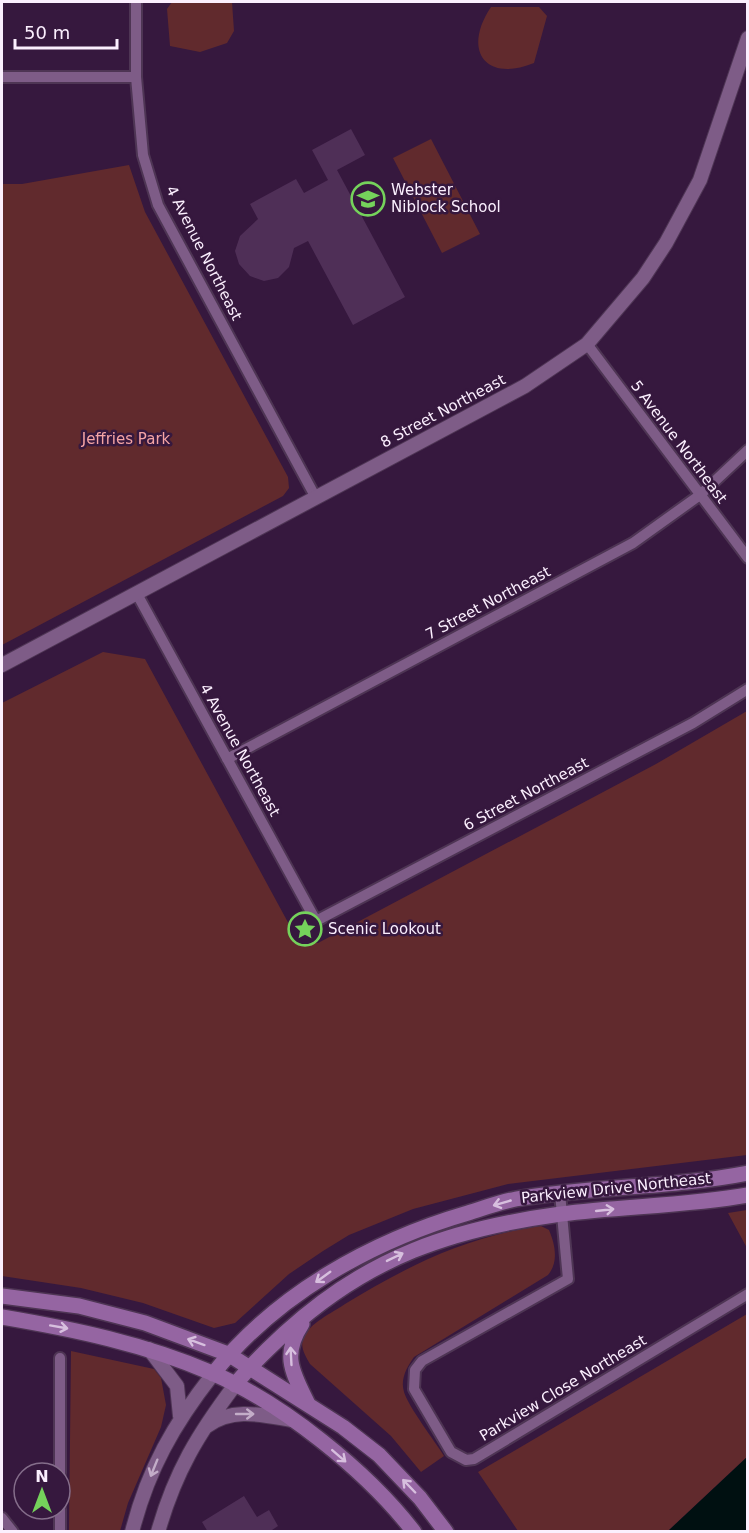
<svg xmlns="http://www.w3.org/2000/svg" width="749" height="1533" viewBox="0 0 749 1533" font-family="'DejaVu Sans',sans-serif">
	<rect width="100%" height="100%" fill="#36183e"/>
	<path fill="#612a2d" d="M172,2H232L234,31L227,43L200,52L170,46L167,9Z
		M491,7H539L547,16L534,63C485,83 462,50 491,7Z
		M431,139L480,234L442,253L393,158Z
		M129,165L145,212L288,477L289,488L283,496L2,645V184H22Z
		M103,652L145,659L297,939L318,943L656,764L747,711V1155L508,1184L413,1209L349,1235L323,1251L289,1274L235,1323L214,1328L143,1303L81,1288L2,1276V703Z
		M747,1210H748L747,1248L728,1213Z
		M541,1226L549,1230C555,1244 559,1262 548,1275L414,1357C407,1367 400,1379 404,1392C409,1408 435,1441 444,1456L421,1472L391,1436L310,1364C306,1357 300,1348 303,1339C309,1323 332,1313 345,1304C407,1266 468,1236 541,1226Z
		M747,1314V1457L668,1531H518L478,1472Z
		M71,1351L154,1369L161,1378L166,1405L161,1427L128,1503L120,1531H69Z"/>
	<path fill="#001011" d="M747,1457V1531H668Z"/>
	<path fill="#4f2f57" d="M351,129L365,155L337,170L405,297L353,325L308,241L294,248L289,267L278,278L264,281L250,276L239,264L235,251L240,236L258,219L250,204L296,179L304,193L328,180L312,150Z
		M244,1496L257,1517L269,1510L278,1526L269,1532H208L202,1522Z"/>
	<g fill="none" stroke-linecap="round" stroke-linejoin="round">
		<g stroke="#4e3554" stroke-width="14">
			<path id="minor" d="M136,2V77L143,155L158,205L316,498
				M2,77H136
				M587,344L748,558
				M137,594L316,921L693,723L748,689
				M227,759L633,543L700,495L748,450
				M560,1193L568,1279L422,1361L415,1370L414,1389L451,1452L466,1460L474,1459L748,1294
				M60,1358V1473
				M60,1509V1532
				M2,1518L13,1532"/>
		</g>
		<g stroke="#4e3554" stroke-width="16">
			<path id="tertiary" d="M2,665L525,386L587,344L643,278L666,243L700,180L748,38
				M149,1349L177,1386L180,1416
				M207,1426C233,1407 262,1415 292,1420
				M132,1532C148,1469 174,1424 213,1374
				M158,1532C175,1472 198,1434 235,1385"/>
		</g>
		<g stroke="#4e3554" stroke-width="18">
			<path id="secondary" d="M2,1296L79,1306L145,1323L228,1354L343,1427L379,1455L420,1498L446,1532
				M2,1317C73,1329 145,1344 212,1373C282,1403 367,1471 414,1532
				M302,1324C281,1356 293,1373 308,1404
				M213,1374C276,1294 372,1241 468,1213C484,1208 500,1202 516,1199C593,1186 671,1188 748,1173
				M235,1385C250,1365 267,1350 285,1333C368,1257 451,1229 561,1214C623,1206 686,1206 748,1195"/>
		</g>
		<use href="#minor" stroke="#7e5c87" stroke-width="10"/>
		<use href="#tertiary" stroke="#7e5c87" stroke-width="14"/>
		<use href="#secondary" stroke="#9565a2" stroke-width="15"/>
	</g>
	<defs><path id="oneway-shaft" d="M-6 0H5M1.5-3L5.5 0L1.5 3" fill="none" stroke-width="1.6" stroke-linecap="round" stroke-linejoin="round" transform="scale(1.5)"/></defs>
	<g stroke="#d7bfde">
		<use href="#oneway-shaft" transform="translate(502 1203) rotate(164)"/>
		<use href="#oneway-shaft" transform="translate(605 1210) rotate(-6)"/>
		<use href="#oneway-shaft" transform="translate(395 1257) rotate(-26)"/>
		<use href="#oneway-shaft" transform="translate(323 1277) rotate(144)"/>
		<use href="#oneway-shaft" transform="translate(59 1327) rotate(10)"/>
		<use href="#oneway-shaft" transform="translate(196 1342) rotate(-160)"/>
		<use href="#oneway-shaft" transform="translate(291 1356) rotate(-93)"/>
		<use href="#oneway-shaft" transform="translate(339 1456) rotate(41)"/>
		<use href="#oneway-shaft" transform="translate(409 1486) rotate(-134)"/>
	</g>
	<g stroke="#c3adc8">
		<use href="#oneway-shaft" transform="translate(245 1414)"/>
		<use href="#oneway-shaft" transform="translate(154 1468) rotate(112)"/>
	</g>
	<defs>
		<g id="school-ring" transform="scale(1.725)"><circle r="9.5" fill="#36183e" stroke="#75d25b" stroke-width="1.5"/><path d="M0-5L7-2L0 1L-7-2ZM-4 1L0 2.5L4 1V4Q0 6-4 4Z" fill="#75d25b"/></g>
		<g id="sight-ring" transform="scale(1.725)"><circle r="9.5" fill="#36183e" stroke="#75d25b" stroke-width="1.5"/><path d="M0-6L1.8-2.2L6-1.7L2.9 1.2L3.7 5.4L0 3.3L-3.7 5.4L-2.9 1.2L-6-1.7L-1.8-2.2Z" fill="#75d25b"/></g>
	</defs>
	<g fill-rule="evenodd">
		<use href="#school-ring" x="368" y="199"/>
		<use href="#sight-ring" x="305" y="929"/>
	</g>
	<g text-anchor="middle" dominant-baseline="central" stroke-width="5" stroke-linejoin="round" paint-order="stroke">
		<g font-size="15" fill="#fbeffe" stroke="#36183e" text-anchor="start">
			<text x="391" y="190">Webster<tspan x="391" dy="17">Niblock School</tspan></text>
			<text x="328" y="929">Scenic Lookout</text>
		</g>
		<g font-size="15" fill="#fbeffe" stroke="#36183e">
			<text transform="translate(204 253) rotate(63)">4 Avenue Northeast</text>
			<text transform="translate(443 411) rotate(-28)">8 Street Northeast</text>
			<text transform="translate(679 442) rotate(53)">5 Avenue Northeast</text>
			<text transform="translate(488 603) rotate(-28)">7 Street Northeast</text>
			<text transform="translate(240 750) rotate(61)">4 Avenue Northeast</text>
			<text transform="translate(526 794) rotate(-28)">6 Street Northeast</text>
			<text transform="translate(616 1188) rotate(-6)">Parkview Drive Northeast</text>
			<text transform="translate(563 1388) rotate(-31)">Parkview Close Northeast</text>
		</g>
		<g font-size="15" fill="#f6a5a5" stroke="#36183e">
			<text x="126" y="439">Jeffries Park</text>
		</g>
	</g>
	<rect width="749" height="1533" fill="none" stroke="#fbeffe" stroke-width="6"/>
	<g transform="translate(42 1491)"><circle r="28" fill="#36183e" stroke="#856e8b" stroke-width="1.5"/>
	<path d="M0-4.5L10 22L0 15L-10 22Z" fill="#75d25b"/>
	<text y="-9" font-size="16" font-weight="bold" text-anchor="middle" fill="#fbeffe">N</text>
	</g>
	<path d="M15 39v9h102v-9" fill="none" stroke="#fbeffe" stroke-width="3"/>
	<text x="24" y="39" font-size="18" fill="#fbeffe" stroke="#36183e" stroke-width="4.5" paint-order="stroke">50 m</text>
</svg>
